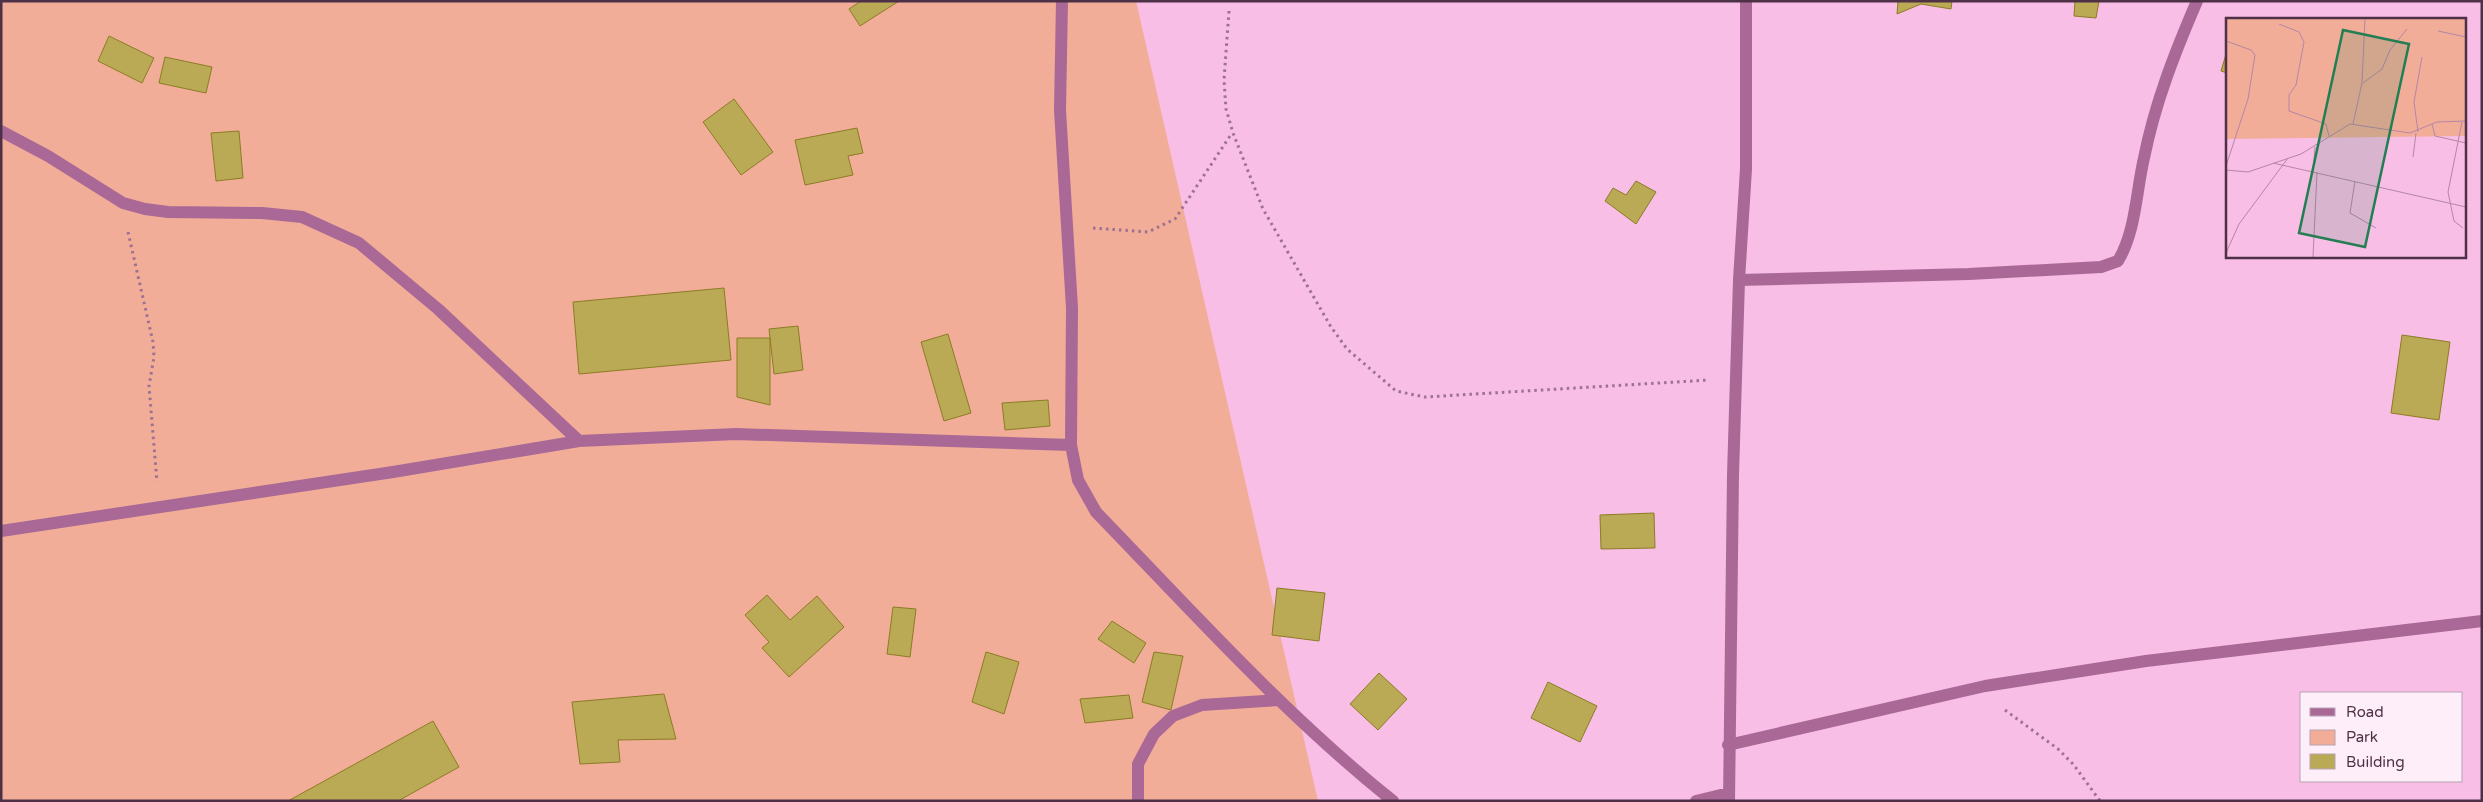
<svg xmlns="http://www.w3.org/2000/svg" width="2483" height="802" viewBox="0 0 2483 802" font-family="'Varela Round',sans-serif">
	<rect width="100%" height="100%" fill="#f8bee6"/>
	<path fill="#f1ad98" d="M1,1H1136L1318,801H1Z"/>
	<path fill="#baa955" stroke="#8d7c24" d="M861,1H899L860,26L849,9Z
		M1898,1H1952L1951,9L1921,4L1897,14Z
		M2075,1H2099L2096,18L2074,16Z
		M109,36L154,58L142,83L98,61Z
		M2227,51V73L2221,71Z
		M165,57L212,67L206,93L159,83Z
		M734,99L773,152L741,175L703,122Z
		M857,128L863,153L848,156L853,175L805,185L795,140Z
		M239,131L243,178L216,181L211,133Z
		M1636,181L1656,192L1636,224L1605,201L1613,188L1626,195Z
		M724,288L731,360L579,374L573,302Z
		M798,326L803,370L774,374L769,329Z
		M948,334L971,413L944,421L921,342Z
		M2402,335L2450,342L2439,420L2391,413Z
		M737,338H770V405L737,397Z
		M1048,400L1050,426L1005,430L1002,403Z
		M1654,513L1655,548L1601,549L1600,515Z
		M1277,588L1325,593L1319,641L1272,635Z
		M767,595L790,620L817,596L844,627L789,677L762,648L769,642L745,615Z
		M893,607L916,609L910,657L887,654Z
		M1112,621L1146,643L1134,663L1098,639Z
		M986,652L1019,662L1004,714L972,702Z
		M1154,652L1183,656L1171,710L1142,702Z
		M1379,673L1407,699L1378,730L1350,704Z
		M1548,682L1597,706L1580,742L1531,718Z
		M664,694L676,739L618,740L620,762L580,764L572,702Z
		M1129,695L1133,718L1085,723L1080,699Z
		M433,721L459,767L398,801H288Z"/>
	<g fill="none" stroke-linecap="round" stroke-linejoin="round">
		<path stroke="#9c7290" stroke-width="3" stroke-dasharray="2.5 4" stroke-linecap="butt" d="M1229,11L1224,80L1226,109L1233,133L1263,209L1331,327L1347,349L1396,391L1425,397L1709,380
			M1093,228L1148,232L1175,219L1232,133
			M128,232L153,342L154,357L149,386L157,482
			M2005,710L2058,749L2073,764L2100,801"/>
		<path stroke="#a96896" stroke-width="12" d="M1062,1L1060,110L1072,308L1071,445L1078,480L1096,512C1192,611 1285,715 1393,801
			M1,131L48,156L123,203L145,209L168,212L262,213L302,217L359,243L438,309L579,441
			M1739,280L1969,274L2101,267L2118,261C2136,231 2136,192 2144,158C2155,103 2175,52 2197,1
			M1,531L393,472L579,441L736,434L1071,445
			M1728,745L1985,686L2146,661L2482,621
			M1138,801V764L1154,734L1173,716L1202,705L1279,700
			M1696,801L1729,793
			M1729,801L1733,475L1739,280L1746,169V1"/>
	</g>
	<g transform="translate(2226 18)">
		<rect width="240" height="240" fill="#f8bee6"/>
		<path d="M0,1H240V118L0,121Z" fill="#f1ad98"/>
		<path fill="none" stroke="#b486a6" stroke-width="1" d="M53,6L73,14L78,24L70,67L63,77V93L100,106L103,118M212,13L240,19M0,23L25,32L29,37L22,81L0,148M137,65L156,51L164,32L181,11M236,104L222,174L228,203L237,210M127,106L136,65L139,1M206,106L209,118L240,125M192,114L188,84L196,39M187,139L190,115M47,145L240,189M0,152L22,154L75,136L124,106L184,115L211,104L240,103M87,154L89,129M129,163L124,195L150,210M0,235L13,206L62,140M87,239L91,154"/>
		<path fill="#247e53" fill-opacity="0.15" stroke="#247e53" stroke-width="2.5" d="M117,12L183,26L139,229L73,215Z"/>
		<rect width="240" height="240" fill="none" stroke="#4e3146" stroke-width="2.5"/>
	</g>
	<rect width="2483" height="802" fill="none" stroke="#4e3146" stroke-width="5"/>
	<rect x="2300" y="692" width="162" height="90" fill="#feeef9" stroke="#b8a2b1"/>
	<rect x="2310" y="708" width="25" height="8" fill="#a96896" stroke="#b8a2b1"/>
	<text x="2346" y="717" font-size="15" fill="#4e3146">Road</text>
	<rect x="2310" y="730" width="25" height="15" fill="#f1ad98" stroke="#b8a2b1"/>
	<text x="2346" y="742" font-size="15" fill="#4e3146">Park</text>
	<rect x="2310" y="754" width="25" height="15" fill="#baa955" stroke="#b8a2b1"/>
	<text x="2346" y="767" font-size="15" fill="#4e3146">Building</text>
</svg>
